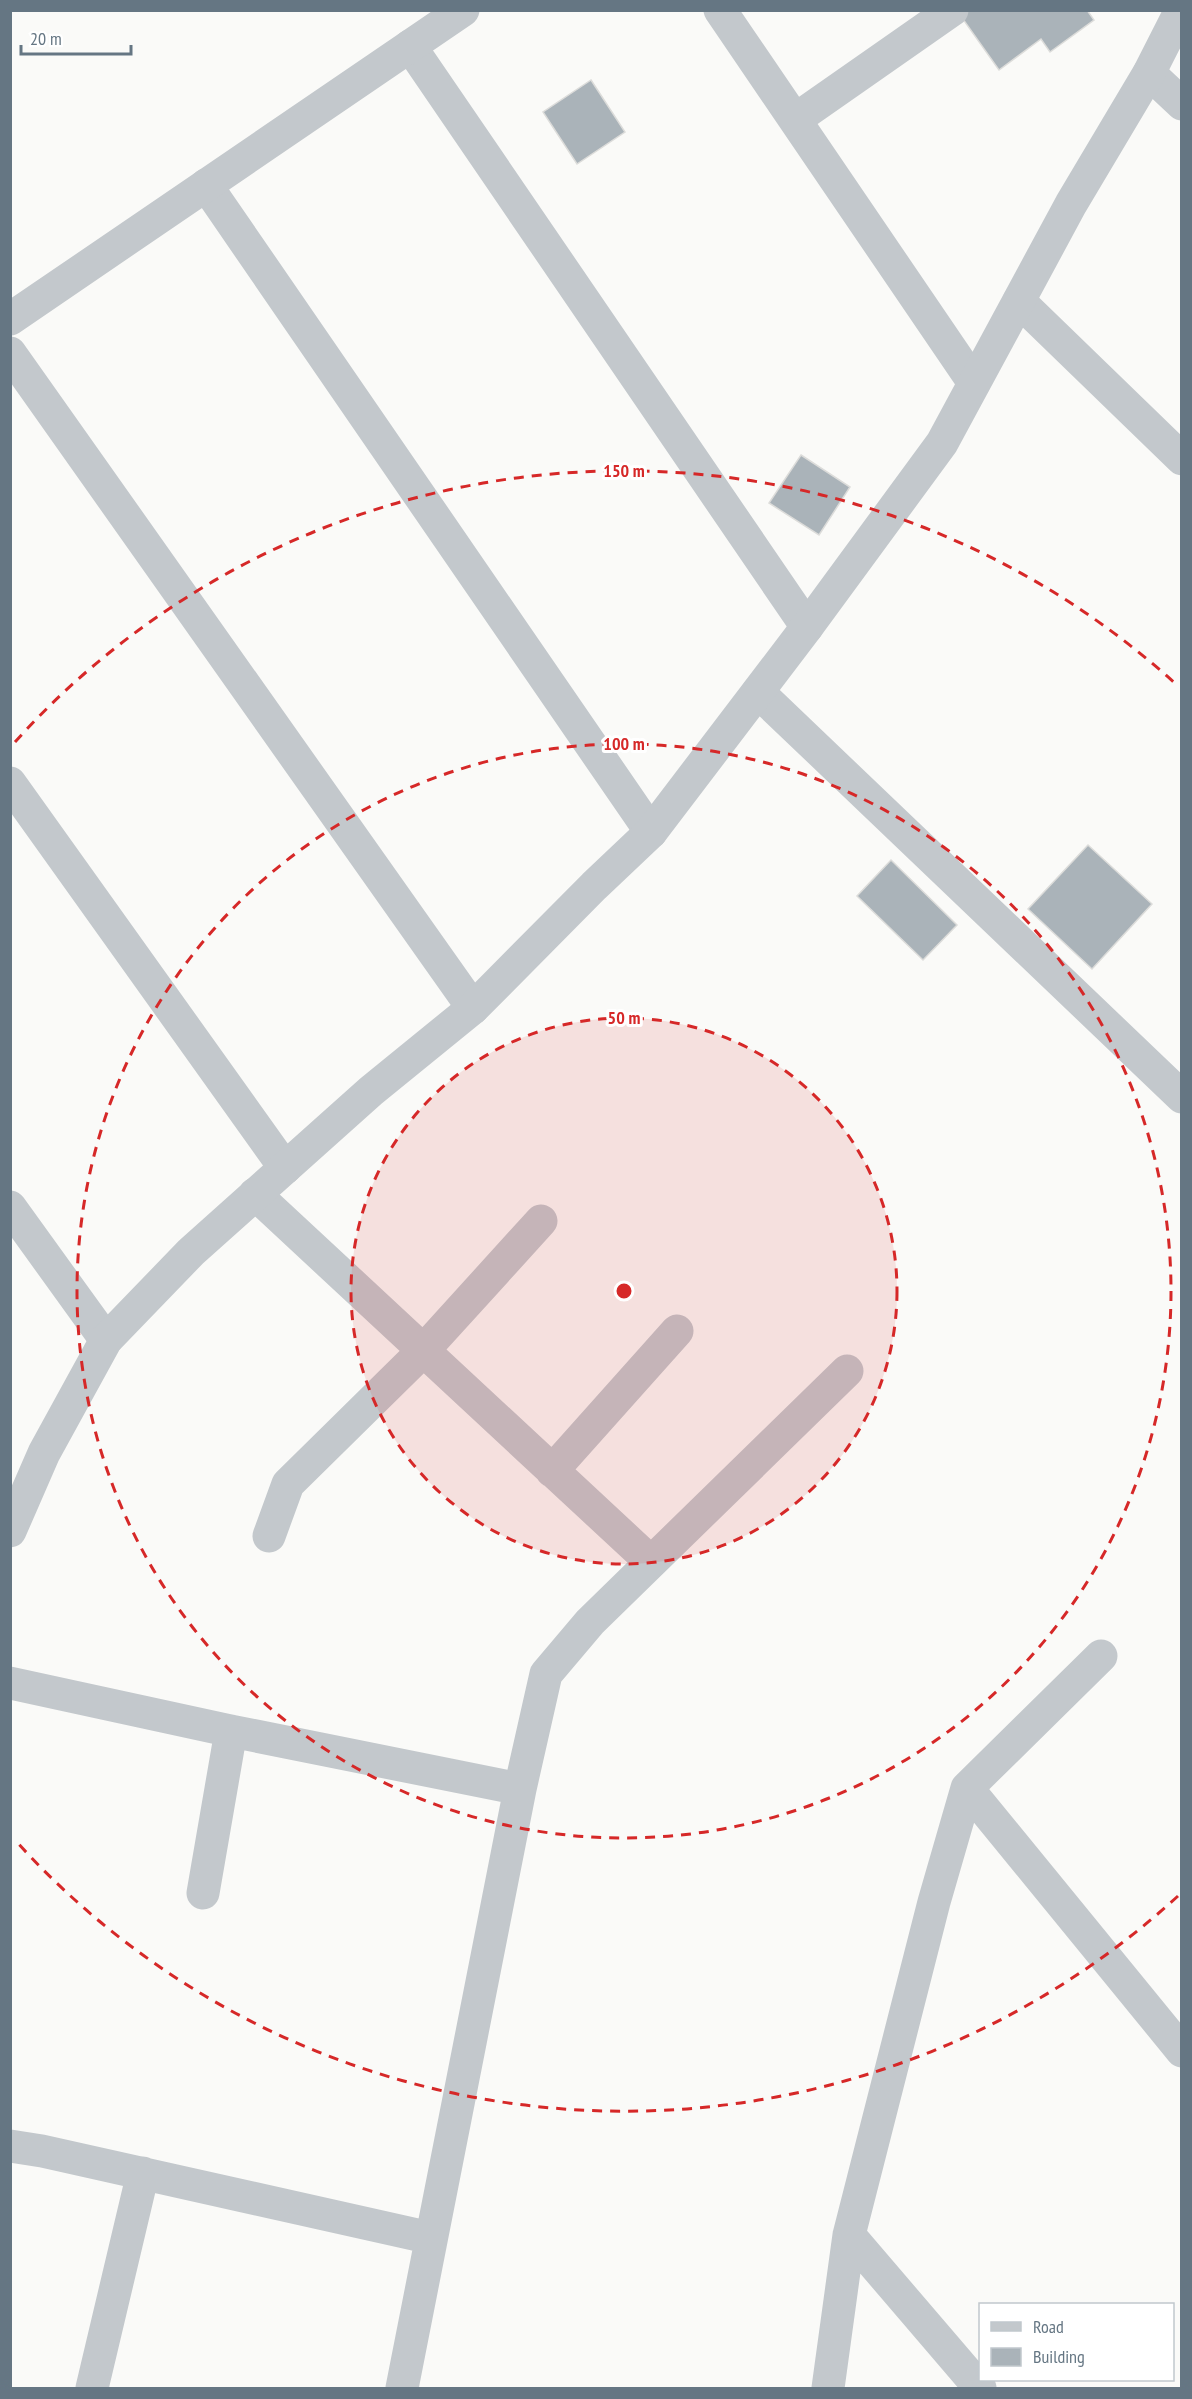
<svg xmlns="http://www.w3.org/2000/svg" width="1192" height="2399" viewBox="0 0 1192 2399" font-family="'PT Sans Narrow',sans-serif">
	<rect width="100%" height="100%" fill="#fafaf8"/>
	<path fill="#aab3b9" stroke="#dcdcda" stroke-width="1.5" d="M966,10H1087L1094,20L1050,52L1041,39L999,70L960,15Z
		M591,80L625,132L577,164L543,112Z
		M801,455L850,487L819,535L769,503Z
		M1088,845L1152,904L1092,969L1028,909Z
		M891,860L957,925L923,960L857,896Z"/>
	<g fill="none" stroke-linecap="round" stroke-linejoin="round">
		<path stroke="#c3c8cc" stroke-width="33" d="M720,10L974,383
			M410,46L807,627
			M1149,73L1182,104
			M796,119L952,10
			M206,185L651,832
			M1019,301L1182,459
			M10,353L473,1008
			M758,692L1182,1097
			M10,783L285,1168
			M255,1194L651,1562
			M10,1207L106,1340
			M552,1471L677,1331
			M269,1536L288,1484L422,1352L541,1221
			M10,1683L231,1731L520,1789
			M967,1788L1182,2051
			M203,1893L231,1731
			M10,2146L42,2151L431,2238
			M849,2235L980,2388
			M92,2388L143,2173
			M402,2388L520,1789L546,1674L590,1622L847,1371
			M828,2388L849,2235L934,1902L967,1788L1101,1656"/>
		<path stroke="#c3c8cc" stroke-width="33" d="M10,319L463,10
			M10,1531L44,1453L106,1340L191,1252L371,1091L473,1008L594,886L651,832L807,627L942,443L1071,204L1149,73L1181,10"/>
	</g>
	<circle cx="624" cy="1291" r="273" fill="#d62828" fill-opacity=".12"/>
	<g fill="none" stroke="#d62828" stroke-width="3" stroke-dasharray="10 8">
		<circle cx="624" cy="1291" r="273"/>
		<circle cx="624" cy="1291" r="547"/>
		<path d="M1178 1896A820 820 0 0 1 15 1840M15 742A820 820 0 0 1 1178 686"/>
	</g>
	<circle cx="624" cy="1291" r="9" fill="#d62828" stroke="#fff" stroke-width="3"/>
	<g font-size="18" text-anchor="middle" font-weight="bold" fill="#d62828" stroke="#fff" stroke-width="6" stroke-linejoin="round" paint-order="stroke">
		<text x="624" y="477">150 m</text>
		<text x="624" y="750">100 m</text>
		<text x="624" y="1024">50 m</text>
	</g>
	<rect width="1192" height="2399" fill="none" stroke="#657683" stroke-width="24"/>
	<rect x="979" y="2303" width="195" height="78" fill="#ffffff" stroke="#c1c8cd" stroke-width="1.5"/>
	<rect x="991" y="2322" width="30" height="9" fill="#c3c8cc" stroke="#c1c8cd" stroke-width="1.5"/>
	<text x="1033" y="2333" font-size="18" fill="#657683">Road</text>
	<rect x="991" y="2348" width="30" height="18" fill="#aab3b9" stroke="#c1c8cd" stroke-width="1.5"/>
	<text x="1033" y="2363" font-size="18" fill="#657683">Building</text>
	<path d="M21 45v9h110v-9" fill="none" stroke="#657683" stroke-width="3"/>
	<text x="30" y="45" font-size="18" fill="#657683" stroke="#ffffff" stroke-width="4.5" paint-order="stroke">20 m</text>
</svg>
